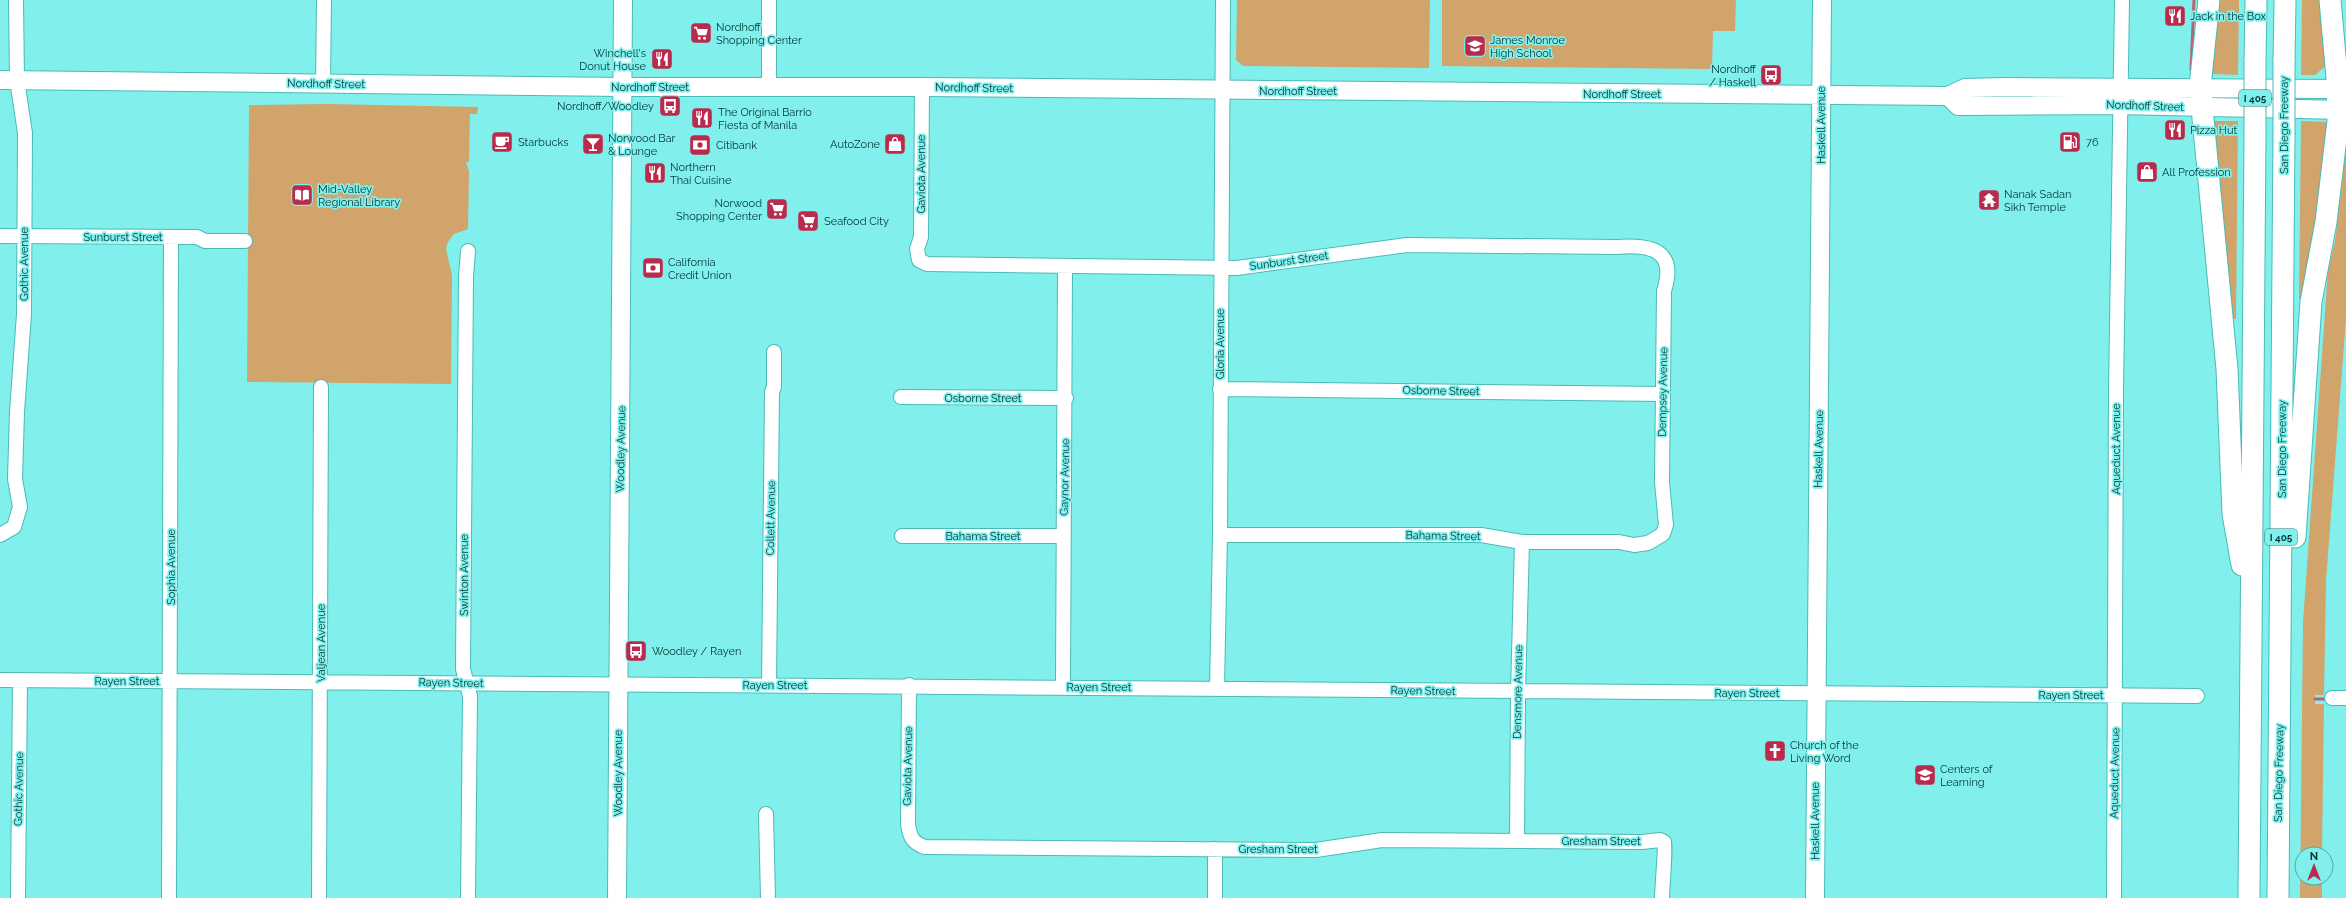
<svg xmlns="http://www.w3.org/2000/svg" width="2346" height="898" viewBox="0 0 2346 898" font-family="Raleway,sans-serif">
	<rect width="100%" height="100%" fill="#81f0ed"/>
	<path fill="#d0a46a" d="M1237,0H1430L1429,68L1243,66L1236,60Z
		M1442,0H1736L1735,31H1713L1712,69L1442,66Z
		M2216,0H2239L2238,75L2213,74L2208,70Z
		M2302,0H2324L2329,63L2315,75H2301Z
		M327,104L478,107L477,114H470L469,162H466L469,171L468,229L454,234L448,242L446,249L452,275L451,384L247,382L249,105Z
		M2212,121H2238L2236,319H2228Z
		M2301,121L2330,122L2308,300L2299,299Z
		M2346,147V318L2326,581L2324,695H2315V704H2324L2322,854H2302V878H2322V898H2300L2303,622L2328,270L2335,241Z"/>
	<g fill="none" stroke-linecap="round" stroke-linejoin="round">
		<path stroke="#b9636e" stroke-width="3" d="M2191,70L2194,0
			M2315,699H2328"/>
		<g stroke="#47bbb8" stroke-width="16">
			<path id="minor" d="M323,84L324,0
				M769,87V0
				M922,87L921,237L917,249L919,260L927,264L1237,268L1407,245L1617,247C1651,244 1677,250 1664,291L1662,482L1666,525L1663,534L1648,543L1634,545L1619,542H1522L1481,535H1220
				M0,236L197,237L205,241H245
				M1220,389L1663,394
				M901,397L1066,398
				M0,535L14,527L20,507L15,479L17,412L24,314L25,133L17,80L16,0
				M902,536H1064
				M0,680L2197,696
				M769,685L772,392L774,387V352
				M909,685L908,824C910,838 913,843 925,847L1316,850L1382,840L1642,842L1660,840L1664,842C1666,846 1662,889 1662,898
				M1063,686L1065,267
				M1217,688L1220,535L1223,0
				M2332,698H2346
				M766,814L768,898
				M1517,841L1518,692L1522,542
				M18,898L20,680
				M169,898L171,237
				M319,898L321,387
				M468,898L470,696L463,669L466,276L468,251
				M1215,898V849
				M2114,898L2116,390L2122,0"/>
		</g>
		<g stroke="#47bbb8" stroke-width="20">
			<path id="major" d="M0,80L624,87H922L1948,96L1965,88L2004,87L2346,89
				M1948,96L1958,106L2119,105L2346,110
				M617,898L623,0
				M1815,898L1822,0"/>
		</g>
		<g stroke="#47bbb8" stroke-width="23">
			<path id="highway" d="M2209,0L2200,87L2227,369L2233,514L2242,565
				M2255,62L2256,0
				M2284,62L2285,0
				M2295,537L2311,302L2326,222L2338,121L2337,78L2330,0
				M2249,898L2255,135
				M2278,898L2284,135"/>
		</g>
		<use href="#minor" stroke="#fff" stroke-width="14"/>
		<use href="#major" stroke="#fff" stroke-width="18"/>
		<use href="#highway" stroke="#fff" stroke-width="21"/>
		<g stroke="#47bbb8" stroke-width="23" stroke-linecap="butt">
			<path id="highway-bridge" d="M2255,135V62
				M2284,135V62"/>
		</g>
		<use href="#highway-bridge" stroke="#fff" stroke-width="21"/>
	</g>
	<defs>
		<g id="restaurant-square" transform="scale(1.15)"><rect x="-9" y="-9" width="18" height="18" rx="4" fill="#ba2a4c" stroke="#81f0ed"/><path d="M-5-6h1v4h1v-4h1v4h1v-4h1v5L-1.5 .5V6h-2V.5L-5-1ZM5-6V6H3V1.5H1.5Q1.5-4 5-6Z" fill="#fff"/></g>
		<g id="supermarket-square" transform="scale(1.15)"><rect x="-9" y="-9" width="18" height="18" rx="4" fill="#ba2a4c" stroke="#81f0ed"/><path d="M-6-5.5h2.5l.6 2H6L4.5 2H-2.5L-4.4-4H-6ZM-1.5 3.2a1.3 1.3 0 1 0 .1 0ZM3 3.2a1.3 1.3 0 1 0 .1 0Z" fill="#fff"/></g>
		<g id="school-square" transform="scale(1.15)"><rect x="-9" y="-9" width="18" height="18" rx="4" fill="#ba2a4c" stroke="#81f0ed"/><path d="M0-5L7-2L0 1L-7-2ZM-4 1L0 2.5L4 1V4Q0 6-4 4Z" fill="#fff"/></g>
		<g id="bus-square" transform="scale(1.15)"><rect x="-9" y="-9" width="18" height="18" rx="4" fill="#ba2a4c" stroke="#81f0ed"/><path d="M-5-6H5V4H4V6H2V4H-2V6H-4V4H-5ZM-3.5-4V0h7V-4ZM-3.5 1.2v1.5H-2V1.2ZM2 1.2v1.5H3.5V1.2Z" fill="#fff"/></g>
		<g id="cafe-square" transform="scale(1.15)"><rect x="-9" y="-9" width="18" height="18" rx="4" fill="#ba2a4c" stroke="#81f0ed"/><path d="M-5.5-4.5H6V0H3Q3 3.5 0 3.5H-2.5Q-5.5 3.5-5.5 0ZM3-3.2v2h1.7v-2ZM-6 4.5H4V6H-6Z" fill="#fff"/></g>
		<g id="fuel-square" transform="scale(1.15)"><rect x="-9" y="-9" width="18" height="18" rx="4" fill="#ba2a4c" stroke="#81f0ed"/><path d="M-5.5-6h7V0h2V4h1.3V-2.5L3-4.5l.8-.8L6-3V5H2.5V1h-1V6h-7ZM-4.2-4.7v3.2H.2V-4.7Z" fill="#fff"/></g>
		<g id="bar-square" transform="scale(1.15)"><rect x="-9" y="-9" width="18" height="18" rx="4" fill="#ba2a4c" stroke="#81f0ed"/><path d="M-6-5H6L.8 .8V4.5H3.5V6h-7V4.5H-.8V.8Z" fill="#fff"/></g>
		<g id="shop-square" transform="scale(1.15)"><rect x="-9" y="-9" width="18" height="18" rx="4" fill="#ba2a4c" stroke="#81f0ed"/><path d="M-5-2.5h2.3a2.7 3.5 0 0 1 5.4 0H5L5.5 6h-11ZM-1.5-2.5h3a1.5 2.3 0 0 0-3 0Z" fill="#fff"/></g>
		<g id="bank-square" transform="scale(1.15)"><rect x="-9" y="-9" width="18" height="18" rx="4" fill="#ba2a4c" stroke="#81f0ed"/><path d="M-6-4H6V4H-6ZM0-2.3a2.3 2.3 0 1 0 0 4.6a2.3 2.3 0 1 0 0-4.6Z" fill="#fff"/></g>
		<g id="library-square" transform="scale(1.15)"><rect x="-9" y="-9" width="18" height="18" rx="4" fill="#ba2a4c" stroke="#81f0ed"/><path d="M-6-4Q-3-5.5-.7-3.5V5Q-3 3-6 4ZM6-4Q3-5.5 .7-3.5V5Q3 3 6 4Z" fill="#fff"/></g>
		<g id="temple-square" transform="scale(1.15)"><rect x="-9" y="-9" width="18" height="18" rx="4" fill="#ba2a4c" stroke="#81f0ed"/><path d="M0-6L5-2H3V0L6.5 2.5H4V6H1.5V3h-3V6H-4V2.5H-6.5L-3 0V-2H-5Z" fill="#fff"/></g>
		<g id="church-square" transform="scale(1.15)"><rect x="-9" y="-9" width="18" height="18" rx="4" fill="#ba2a4c" stroke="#81f0ed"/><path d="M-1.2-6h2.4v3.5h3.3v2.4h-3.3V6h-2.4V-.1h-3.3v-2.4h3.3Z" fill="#fff"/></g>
	</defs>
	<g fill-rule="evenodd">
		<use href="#restaurant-square" x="2175" y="16"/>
		<use href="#supermarket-square" x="701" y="33"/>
		<use href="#school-square" x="1475" y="46"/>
		<use href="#restaurant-square" x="662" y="59"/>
		<use href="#bus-square" x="1771" y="75"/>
		<use href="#bus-square" x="670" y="106"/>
		<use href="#restaurant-square" x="702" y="118"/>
		<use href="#restaurant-square" x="2175" y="130"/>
		<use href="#cafe-square" x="502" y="142"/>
		<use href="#fuel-square" x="2070" y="142"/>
		<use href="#bar-square" x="593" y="144"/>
		<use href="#shop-square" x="895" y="144"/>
		<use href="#bank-square" x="700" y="145"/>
		<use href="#shop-square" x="2147" y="172"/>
		<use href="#restaurant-square" x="655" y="173"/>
		<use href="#library-square" x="302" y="195"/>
		<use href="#temple-square" x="1989" y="200"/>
		<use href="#supermarket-square" x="777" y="209"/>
		<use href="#supermarket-square" x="808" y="221"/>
		<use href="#bank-square" x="653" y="268"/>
		<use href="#bus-square" x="636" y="651"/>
		<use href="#church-square" x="1775" y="751"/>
		<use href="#school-square" x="1925" y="775"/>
	</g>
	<g text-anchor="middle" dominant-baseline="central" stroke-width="3.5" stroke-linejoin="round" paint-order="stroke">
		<g fill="#81f0ed" stroke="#276e6c" stroke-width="1">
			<rect x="2239" y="90" width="32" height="16" rx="3"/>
			<rect x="2265" y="529" width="32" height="16" rx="3"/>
		</g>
		<g font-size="10" font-weight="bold" fill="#013635">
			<text x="2255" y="98">I 405</text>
			<text x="2281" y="537">I 405</text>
		</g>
		<g font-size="11" fill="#013635" stroke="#81f0ed" text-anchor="start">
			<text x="2190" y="16">Jack in the Box</text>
			<text x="716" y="27">Nordhoff<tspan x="716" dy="13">Shopping Center</tspan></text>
			<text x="1490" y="40">James Monroe<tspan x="1490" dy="13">High School</tspan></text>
			<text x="646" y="53" text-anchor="end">Winchell's<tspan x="646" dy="13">Donut House</tspan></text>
			<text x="1756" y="69" text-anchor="end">Nordhoff<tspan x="1756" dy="13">/ Haskell</tspan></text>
			<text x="654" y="106" text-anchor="end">Nordhoff/Woodley</text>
			<text x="718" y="112">The Original Barrio<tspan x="718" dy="13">Fiesta of Manila</tspan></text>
			<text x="2190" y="130">Pizza Hut</text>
			<text x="608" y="138">Norwood Bar<tspan x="608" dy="13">&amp; Lounge</tspan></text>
			<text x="518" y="142">Starbucks</text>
			<text x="2086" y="142">76</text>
			<text x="880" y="144" text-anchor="end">AutoZone</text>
			<text x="716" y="145">Citibank</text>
			<text x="670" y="167">Northern<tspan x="670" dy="13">Thai Cuisine</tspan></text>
			<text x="2162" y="172">All Profession</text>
			<text x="318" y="189">Mid-Valley<tspan x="318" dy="13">Regional Library</tspan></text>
			<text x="2004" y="194">Nanak Sadan<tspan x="2004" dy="13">Sikh Temple</tspan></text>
			<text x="762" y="203" text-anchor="end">Norwood<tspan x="762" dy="13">Shopping Center</tspan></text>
			<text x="824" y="221">Seafood City</text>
			<text x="668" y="262">California<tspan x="668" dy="13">Credit Union</tspan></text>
			<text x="652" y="651">Woodley / Rayen</text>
			<text x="1790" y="745">Church of the<tspan x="1790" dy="13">Living Word</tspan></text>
			<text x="1940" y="769">Centers of<tspan x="1940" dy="13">Learning</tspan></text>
		</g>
		<g font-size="11" fill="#013635" stroke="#81f0ed">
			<text transform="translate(326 84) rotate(1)">Nordhoff Street</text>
			<text x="650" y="87">Nordhoff Street</text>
			<text transform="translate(974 88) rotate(1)">Nordhoff Street</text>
			<text x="1298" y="91">Nordhoff Street</text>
			<text x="1622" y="94">Nordhoff Street</text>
			<text transform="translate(2145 106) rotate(2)">Nordhoff Street</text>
			<text transform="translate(1821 125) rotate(-90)">Haskell Avenue</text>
			<text transform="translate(2284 125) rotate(-90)">San Diego Freeway</text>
			<text transform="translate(921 174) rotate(-90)">Gaviota Avenue</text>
			<text x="123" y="237">Sunburst Street</text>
			<text transform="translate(1289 261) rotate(-8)">Sunburst Street</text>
			<text transform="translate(24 264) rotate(-90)">Gothic Avenue</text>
			<text transform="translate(1220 344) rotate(-90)">Gloria Avenue</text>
			<text transform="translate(1441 391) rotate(1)">Osborne Street</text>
			<text transform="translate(1663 392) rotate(-89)">Dempsey Avenue</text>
			<text x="983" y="398">Osborne Street</text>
			<text transform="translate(621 449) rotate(-89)">Woodley Avenue</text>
			<text transform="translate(1819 449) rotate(-89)">Haskell Avenue</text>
			<text transform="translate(2116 449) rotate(-90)">Aqueduct Avenue</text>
			<text transform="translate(2282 449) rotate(-90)">San Diego Freeway</text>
			<text transform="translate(1065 477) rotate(-89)">Gaynor Avenue</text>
			<text transform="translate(771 518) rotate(-89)">Collett Avenue</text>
			<text x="983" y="536">Bahama Street</text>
			<text transform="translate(1443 536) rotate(1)">Bahama Street</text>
			<text transform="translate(171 567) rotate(-90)">Sophia Avenue</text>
			<text transform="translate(464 575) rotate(-90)">Swinton Avenue</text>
			<text transform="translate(321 643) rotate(-90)">Valjean Avenue</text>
			<text x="127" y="681">Rayen Street</text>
			<text transform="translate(451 683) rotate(1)">Rayen Street</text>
			<text x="775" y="685">Rayen Street</text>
			<text x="1099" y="687">Rayen Street</text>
			<text transform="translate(1423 691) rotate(1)">Rayen Street</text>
			<text transform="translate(1518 692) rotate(-89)">Densmore Avenue</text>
			<text x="1747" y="693">Rayen Street</text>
			<text x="2071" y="695">Rayen Street</text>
			<text transform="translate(908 766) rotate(-89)">Gaviota Avenue</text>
			<text transform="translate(618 773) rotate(-90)">Woodley Avenue</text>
			<text transform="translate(2115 773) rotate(-89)">Aqueduct Avenue</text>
			<text transform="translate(2279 773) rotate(-89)">San Diego Freeway</text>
			<text transform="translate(19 789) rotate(-89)">Gothic Avenue</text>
			<text transform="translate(1815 821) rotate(-90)">Haskell Avenue</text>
			<text x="1601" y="841">Gresham Street</text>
			<text x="1278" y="849">Gresham Street</text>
		</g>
	</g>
	<g transform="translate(2314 866)"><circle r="19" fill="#81f0ed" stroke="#4ea6a3"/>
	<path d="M0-3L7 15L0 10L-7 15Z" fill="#ba2a4c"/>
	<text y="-6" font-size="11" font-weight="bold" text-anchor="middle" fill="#013635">N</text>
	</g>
</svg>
